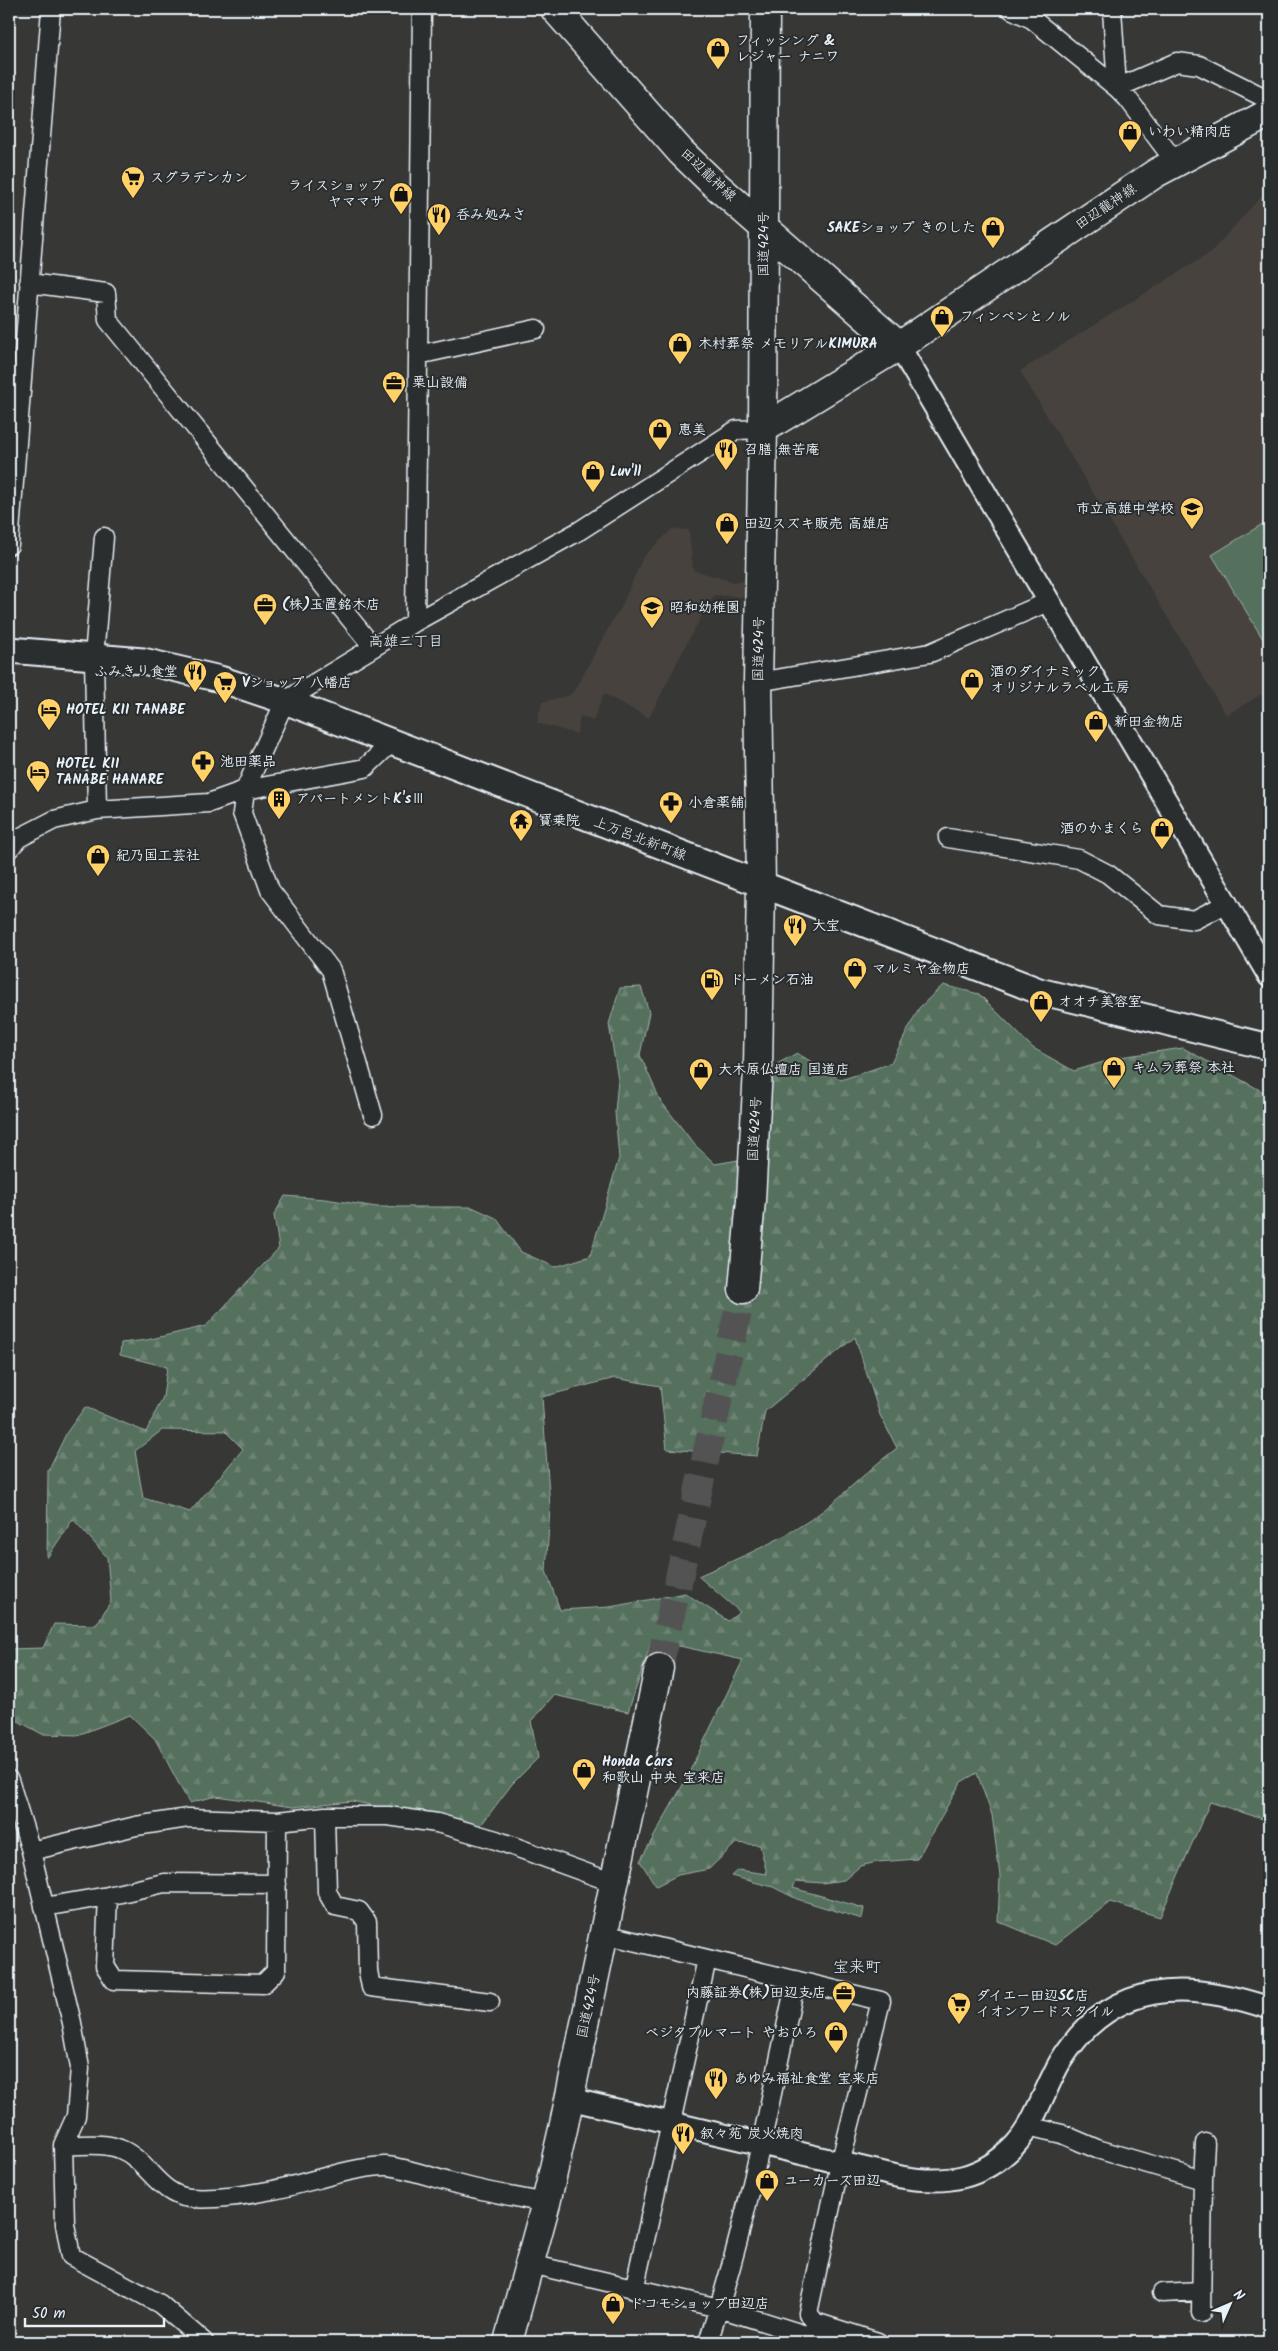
<svg xmlns="http://www.w3.org/2000/svg" width="1278" height="2351" viewBox="0 0 1278 2351" font-family="Kalam,'Klee One',sans-serif">
	<defs>
		<pattern id="forest-firs" width="22" height="20" patternUnits="userSpaceOnUse" patternTransform="scale(1.25)"><rect width="22" height="20" fill="#556f5d"/><path d="M5 1l3.5 6h-7zM16 11l3.5 6h-7z" fill="#6d8475"/></pattern>
	</defs>
	<rect width="100%" height="100%" fill="#373735"/>
	<filter id="ink" filterUnits="userSpaceOnUse"><feTurbulence type="fractalNoise" baseFrequency=".02" numOctaves="2"/><feDisplacementMap in="SourceGraphic" scale="10" xChannelSelector="R" yChannelSelector="G"/><feConvolveMatrix kernelMatrix="1 2 1 2 8 2 1 2 1" color-interpolation-filters="sRGB"/></filter>
	<g filter="url(#ink)">
		<path fill="#46433d" d="M1267,190H1269V690L1226,715L1020,371L1210,253Z
			M672,529L689,530L693,570L734,582L758,580L756,598L714,595L689,639L649,718L604,694L593,721L580,716L577,734L537,723L542,702L570,695L576,688L616,614L620,610L643,557Z"/>
		<path fill="url(#forest-firs)" stroke="#9eb0aa" fill-rule="evenodd" d="M943,985L979,994L1033,1048L1074,1071L1120,1057L1183,1048L1269,1095V1821L1210,1802L1160,1917L1110,1902L1055,1945L998,1921L1000,1876L992,1815L977,1773L961,1782L917,1859L877,1862L860,1866L844,1880L822,1883L796,1881L793,1888L864,1908L862,1919L797,1899L773,1887L731,1876L738,1870L767,1874L760,1845L736,1843L709,1869L678,1875L656,1886L640,1861L684,1783L743,1660L652,1640L628,1712L554,1695L531,1721L538,1758L512,1784L478,1829L352,1801L293,1807L216,1796L189,1803L155,1739L130,1715L78,1735L42,1734L9,1716V1649L43,1648L54,1624L96,1625L111,1601L107,1557L73,1519L47,1558L48,1471L67,1432L85,1407L146,1432L163,1397L167,1367L120,1355L121,1343L147,1340L206,1326L279,1248L274,1215L285,1196L325,1199L377,1207H472L496,1218L521,1252L555,1267L590,1256L619,1158L615,1112L618,1080L609,1024L620,988L641,987L649,1012L640,1055L660,1100L694,1144L715,1164L756,1157L765,1101L777,1064L797,1053L841,1080L891,1063L919,1008ZM855,1337L880,1415L897,1448C871,1467 849,1490 824,1510C786,1539 741,1557 698,1576L740,1612L728,1621L685,1593L610,1607L560,1610L546,1571L550,1507L542,1397L615,1378L660,1386L667,1449L757,1456L765,1411ZM162,1430L225,1431L243,1449L190,1512L143,1498L135,1451Z"/>
		<path fill="#556f5d" stroke="#9eb0aa" d="M1269,520V649L1212,555Z"/>
		<g fill="none" stroke-linecap="round" stroke-linejoin="round">
			<path stroke="#525352" stroke-width="28" stroke-dasharray="28 14" stroke-linecap="butt" d="M659,1668L743,1289"/>
			<g stroke="#e8f1f8" stroke-width="21">
				<path id="minor" d="M1011,9L1032,19L1117,88L1128,99L1176,163
					M1112,9L1117,88L1177,62L1199,65L1269,100
					M29,283L106,293L108,320L373,647
					M418,355L536,329
					M9,545L51,9
					M415,622L422,9
					M758,682L930,653L1048,602
					M97,810L94,657L104,537
					M948,838L1079,859L1108,874L1159,915L1194,920L1228,903
					M9,849L19,838L54,820L97,810L209,803L245,790L365,768L391,743
					M373,1115L331,970L270,890L242,813L245,790L285,701L415,622L579,531L736,430L763,429
					M9,1780L31,1851L72,2023L80,2068L76,2116L63,2145L65,2224L71,2256L160,2304L204,2342
					M325,1816L327,1892L335,1906L359,1911L367,1922L368,1971L371,1987L490,2002
					M31,1851L136,1826L188,1818L277,1821L325,1816H388L437,1823L496,1840L614,1883
					M108,1896L105,1966L114,1980L263,1984L276,1971L277,1821
					M44,1907L108,1896L164,1883L277,1884
					M604,1934L881,2001L840,2164L808,2313L815,2322L878,2342
					M1027,2126L1062,2134L1097,2149L1203,2180
					M63,2145C80,2146 103,2142 120,2149C147,2159 158,2195 190,2198C217,2200 246,2195 273,2190C310,2183 346,2168 384,2166C398,2165 440,2180 457,2184C486,2192 516,2197 546,2203
					M530,2264L719,2308L828,2342
					M634,2290L707,1959
					M1162,2293L1200,2291
					M1201,2313L1203,2180L1205,2143
					M708,2342C747,2225 770,2101 796,1980"/>
			</g>
			<g stroke="#e8f1f8" stroke-width="25">
				<path id="tertiary" d="M899,346L1269,976
					M570,2099L901,2177C947,2185 982,2179 1015,2145C1034,2125 1046,2086 1060,2062C1111,1979 1186,1980 1269,2008"/>
			</g>
			<g stroke="#e8f1f8" stroke-width="29">
				<path id="secondary" d="M9,650L143,661L220,679L285,701L1039,991L1269,1047"/>
			</g>
			<g stroke="#e8f1f8" stroke-width="31">
				<path id="primary" d="M555,9L681,152L711,181L899,346
					M763,429L899,346L1156,173L1269,113"/>
			</g>
			<g stroke="#e8f1f8" stroke-width="31">
				<path id="trunk" d="M743,1289L751,1200L758,1069L761,885L758,682L763,429L765,9
					M508,2342L546,2203L563,2129L659,1668"/>
			</g>
			<use href="#minor" stroke="#2a2d2e" stroke-width="18"/>
			<use href="#tertiary" stroke="#2a2d2e" stroke-width="21"/>
			<use href="#secondary" stroke="#2a2d2e" stroke-width="25"/>
			<use href="#primary" stroke="#2a2d2e" stroke-width="28"/>
			<use href="#trunk" stroke="#2a2d2e" stroke-width="28"/>
		</g>
	</g>
	<defs>
		<g id="shop-pin" transform="scale(1.25)"><path d="M0 17L-7.5 6A9.5 9.5 0 1 1 7.5 6Z" fill="#ffd166" stroke="#2a2d2e"/><path d="M-5-2.5h2.3a2.7 3.5 0 0 1 5.4 0H5L5.5 6h-11ZM-1.5-2.5h3a1.5 2.3 0 0 0-3 0Z" fill="#111"/></g>
		<g id="supermarket-pin" transform="scale(1.25)"><path d="M0 17L-7.5 6A9.5 9.5 0 1 1 7.5 6Z" fill="#ffd166" stroke="#2a2d2e"/><path d="M-6-5.5h2.5l.6 2H6L4.5 2H-2.5L-4.4-4H-6ZM-1.5 3.2a1.3 1.3 0 1 0 .1 0ZM3 3.2a1.3 1.3 0 1 0 .1 0Z" fill="#111"/></g>
		<g id="restaurant-pin" transform="scale(1.25)"><path d="M0 17L-7.5 6A9.5 9.5 0 1 1 7.5 6Z" fill="#ffd166" stroke="#2a2d2e"/><path d="M-5-6h1v4h1v-4h1v4h1v-4h1v5L-1.5 .5V6h-2V.5L-5-1ZM5-6V6H3V1.5H1.5Q1.5-4 5-6Z" fill="#111"/></g>
		<g id="office-pin" transform="scale(1.25)"><path d="M0 17L-7.5 6A9.5 9.5 0 1 1 7.5 6Z" fill="#ffd166" stroke="#2a2d2e"/><path d="M-6-3h4V-5.5h4V-3h4V5H-6ZM-1-4.5V-3h2v-1.5ZM-6 0V1H6V0Z" fill="#111"/></g>
		<g id="school-pin" transform="scale(1.25)"><path d="M0 17L-7.5 6A9.5 9.5 0 1 1 7.5 6Z" fill="#ffd166" stroke="#2a2d2e"/><path d="M0-5L7-2L0 1L-7-2ZM-4 1L0 2.5L4 1V4Q0 6-4 4Z" fill="#111"/></g>
		<g id="hotel-pin" transform="scale(1.25)"><path d="M0 17L-7.5 6A9.5 9.5 0 1 1 7.5 6Z" fill="#ffd166" stroke="#2a2d2e"/><path d="M-6-4.5h1.5V1H6V5H4.5V3h-9V5H-6ZM-4 0a1.8 1.8 0 1 1 3.6 0ZM.5 0V-2.5h3Q6-2.5 6 0Z" fill="#111"/></g>
		<g id="pharmacy-pin" transform="scale(1.25)"><path d="M0 17L-7.5 6A9.5 9.5 0 1 1 7.5 6Z" fill="#ffd166" stroke="#2a2d2e"/><path d="M-2-6h4v4h4v4h-4v4h-4v-4h-4v-4h4Z" fill="#111"/></g>
		<g id="building-pin" transform="scale(1.25)"><path d="M0 17L-7.5 6A9.5 9.5 0 1 1 7.5 6Z" fill="#ffd166" stroke="#2a2d2e"/><path d="M-4-6H4V6H1V3H-1V6H-4ZM-2.5-4.3h1.7v1.8h-1.7ZM.8-4.3h1.7v1.8H.8ZM-2.5-1h1.7V.8h-1.7ZM.8-1h1.7V.8H.8Z" fill="#111"/></g>
		<g id="temple-pin" transform="scale(1.25)"><path d="M0 17L-7.5 6A9.5 9.5 0 1 1 7.5 6Z" fill="#ffd166" stroke="#2a2d2e"/><path d="M0-6L5-2H3V0L6.5 2.5H4V6H1.5V3h-3V6H-4V2.5H-6.5L-3 0V-2H-5Z" fill="#111"/></g>
		<g id="fuel-pin" transform="scale(1.25)"><path d="M0 17L-7.5 6A9.5 9.5 0 1 1 7.5 6Z" fill="#ffd166" stroke="#2a2d2e"/><path d="M-5.5-6h7V0h2V4h1.3V-2.5L3-4.5l.8-.8L6-3V5H2.5V1h-1V6h-7ZM-4.2-4.7v3.2H.2V-4.7Z" fill="#111"/></g>
	</defs>
	<g fill-rule="evenodd">
		<use href="#shop-pin" x="718" y="49"/>
		<use href="#shop-pin" x="1130" y="132"/>
		<use href="#supermarket-pin" x="133" y="178"/>
		<use href="#shop-pin" x="401" y="194"/>
		<use href="#restaurant-pin" x="439" y="215"/>
		<use href="#shop-pin" x="993" y="228"/>
		<use href="#shop-pin" x="942" y="317"/>
		<use href="#shop-pin" x="680" y="344"/>
		<use href="#office-pin" x="394" y="383"/>
		<use href="#shop-pin" x="660" y="430"/>
		<use href="#restaurant-pin" x="726" y="450"/>
		<use href="#shop-pin" x="593" y="472"/>
		<use href="#school-pin" x="1192" y="509"/>
		<use href="#shop-pin" x="727" y="524"/>
		<use href="#office-pin" x="265" y="605"/>
		<use href="#school-pin" x="652" y="608"/>
		<use href="#restaurant-pin" x="195" y="672"/>
		<use href="#shop-pin" x="972" y="680"/>
		<use href="#supermarket-pin" x="225" y="683"/>
		<use href="#hotel-pin" x="49" y="710"/>
		<use href="#shop-pin" x="1096" y="722"/>
		<use href="#pharmacy-pin" x="203" y="762"/>
		<use href="#hotel-pin" x="38" y="772"/>
		<use href="#building-pin" x="279" y="799"/>
		<use href="#pharmacy-pin" x="671" y="803"/>
		<use href="#temple-pin" x="521" y="821"/>
		<use href="#shop-pin" x="1162" y="829"/>
		<use href="#shop-pin" x="98" y="856"/>
		<use href="#restaurant-pin" x="795" y="926"/>
		<use href="#shop-pin" x="855" y="969"/>
		<use href="#fuel-pin" x="712" y="980"/>
		<use href="#shop-pin" x="1041" y="1002"/>
		<use href="#shop-pin" x="1114" y="1068"/>
		<use href="#shop-pin" x="701" y="1070"/>
		<use href="#shop-pin" x="584" y="1770"/>
		<use href="#office-pin" x="844" y="1993"/>
		<use href="#supermarket-pin" x="959" y="2004"/>
		<use href="#shop-pin" x="836" y="2033"/>
		<use href="#restaurant-pin" x="716" y="2079"/>
		<use href="#restaurant-pin" x="683" y="2134"/>
		<use href="#shop-pin" x="767" y="2181"/>
		<use href="#shop-pin" x="613" y="2304"/>
	</g>
	<g text-anchor="middle" dominant-baseline="central" stroke-width="4" stroke-linejoin="round" paint-order="stroke">
		<g font-size="14" font-weight="bold" fill="#e8f1f8" stroke="#2a2d2e" text-anchor="start">
			<text x="736" y="41">フィッシング &amp;<tspan x="736" dy="16">レジャー ナニワ</tspan></text>
			<text x="1148" y="132">いわい精肉店</text>
			<text x="150" y="178">スグラデンカン</text>
			<text x="384" y="186" text-anchor="end">ライスショップ<tspan x="384" dy="16">ヤママサ</tspan></text>
			<text x="456" y="215">呑み処みさ</text>
			<text x="976" y="228" text-anchor="end">SAKEショップ きのした</text>
			<text x="960" y="317">フィンペンとノル</text>
			<text x="698" y="344">木村葬祭 メモリアルKIMURA</text>
			<text x="412" y="383">栗山設備</text>
			<text x="678" y="430">恵美</text>
			<text x="744" y="450">召膳 無苦庵</text>
			<text x="610" y="472">Luv'll</text>
			<text x="1174" y="509" text-anchor="end">市立高雄中学校</text>
			<text x="744" y="524">田辺スズキ販売 高雄店</text>
			<text x="282" y="605">(株)玉置銘木店</text>
			<text x="670" y="608">昭和幼稚園</text>
			<text x="178" y="672" text-anchor="end">ふみきり食堂</text>
			<text x="990" y="672">酒のダイナミック<tspan x="990" dy="16">オリジナルラベル工房</tspan></text>
			<text x="242" y="683">Vショップ 八幡店</text>
			<text x="66" y="710">HOTEL KII TANABE</text>
			<text x="1114" y="722">新田金物店</text>
			<text x="220" y="762">池田薬品</text>
			<text x="56" y="764">HOTEL KII<tspan x="56" dy="16">TANABE HANARE</tspan></text>
			<text x="296" y="799">アパートメントK'sⅢ</text>
			<text x="688" y="803">小倉薬舗</text>
			<text x="538" y="821">寳乗院</text>
			<text x="1144" y="829" text-anchor="end">酒のかまくら</text>
			<text x="116" y="856">紀乃国工芸社</text>
			<text x="812" y="926">大宝</text>
			<text x="872" y="969">マルミヤ金物店</text>
			<text x="730" y="980">ドーメン石油</text>
			<text x="1058" y="1002">オオチ美容室</text>
			<text x="1132" y="1068">キムラ葬祭 本社</text>
			<text x="718" y="1070">大木原仏壇店 国道店</text>
			<text x="602" y="1762">Honda Cars<tspan x="602" dy="16">和歌山 中央 宝来店</tspan></text>
			<text x="826" y="1993" text-anchor="end">内藤証券(株)田辺支店</text>
			<text x="976" y="1996">ダイエー田辺SC店<tspan x="976" dy="16">イオンフードスタイル</tspan></text>
			<text x="818" y="2033" text-anchor="end">ベジタブルマート やおひろ</text>
			<text x="734" y="2079">あゆみ福祉食堂 宝来店</text>
			<text x="700" y="2134">叙々苑 炭火焼肉</text>
			<text x="784" y="2181">ユーカーズ田辺</text>
			<text x="630" y="2304">ドコモショップ田辺店</text>
		</g>
		<g font-size="14" fill="#e8f1f8" stroke="#2a2d2e">
			<text transform="translate(708 175) rotate(43)">田辺龍神線</text>
			<text transform="translate(1106 207) rotate(-34)">田辺龍神線</text>
			<text transform="translate(764 244) rotate(-90)">国道424号</text>
			<text transform="translate(759 649) rotate(-89)">国道424号</text>
			<text transform="translate(640 839) rotate(21)">上万呂北新町線</text>
			<text transform="translate(755 1129) rotate(-87)">国道424号</text>
			<text transform="translate(589 2006) rotate(-78)">国道424号</text>
		</g>
		<g font-size="15" fill="#e8f1f8" stroke="#2a2d2e">
			<text x="406" y="642">高雄二丁目</text>
		</g>
		<g font-size="16" fill="#e8f1f8" stroke="#2a2d2e">
			<text x="857" y="1967">宝来町</text>
		</g>
	</g>
	<rect width="1278" height="2351" fill="none" stroke="#2a2d2e" stroke-width="30"/>
	<rect x="15" y="15" width="1248" height="2321" fill="none" stroke="#e8f1f8" stroke-width="2" filter="url(#ink)"/>
	<g transform="translate(1230 2304) rotate(45)" stroke="#2a2d2e" stroke-width="4" paint-order="stroke">
	<path d="M0-4L9 19L0 12L-9 19Z" fill="#e8f1f8"/>
	<text y="-8" font-size="14" font-weight="bold" text-anchor="middle" fill="#e8f1f8">N</text>
	</g>
	<path d="M25 2318v8h139v-8" fill="none" stroke="#e8f1f8" stroke-width="2.5"/>
	<text x="32" y="2318" font-size="15" fill="#e8f1f8" stroke="#2a2d2e" stroke-width="4" paint-order="stroke">50 m</text>
</svg>
